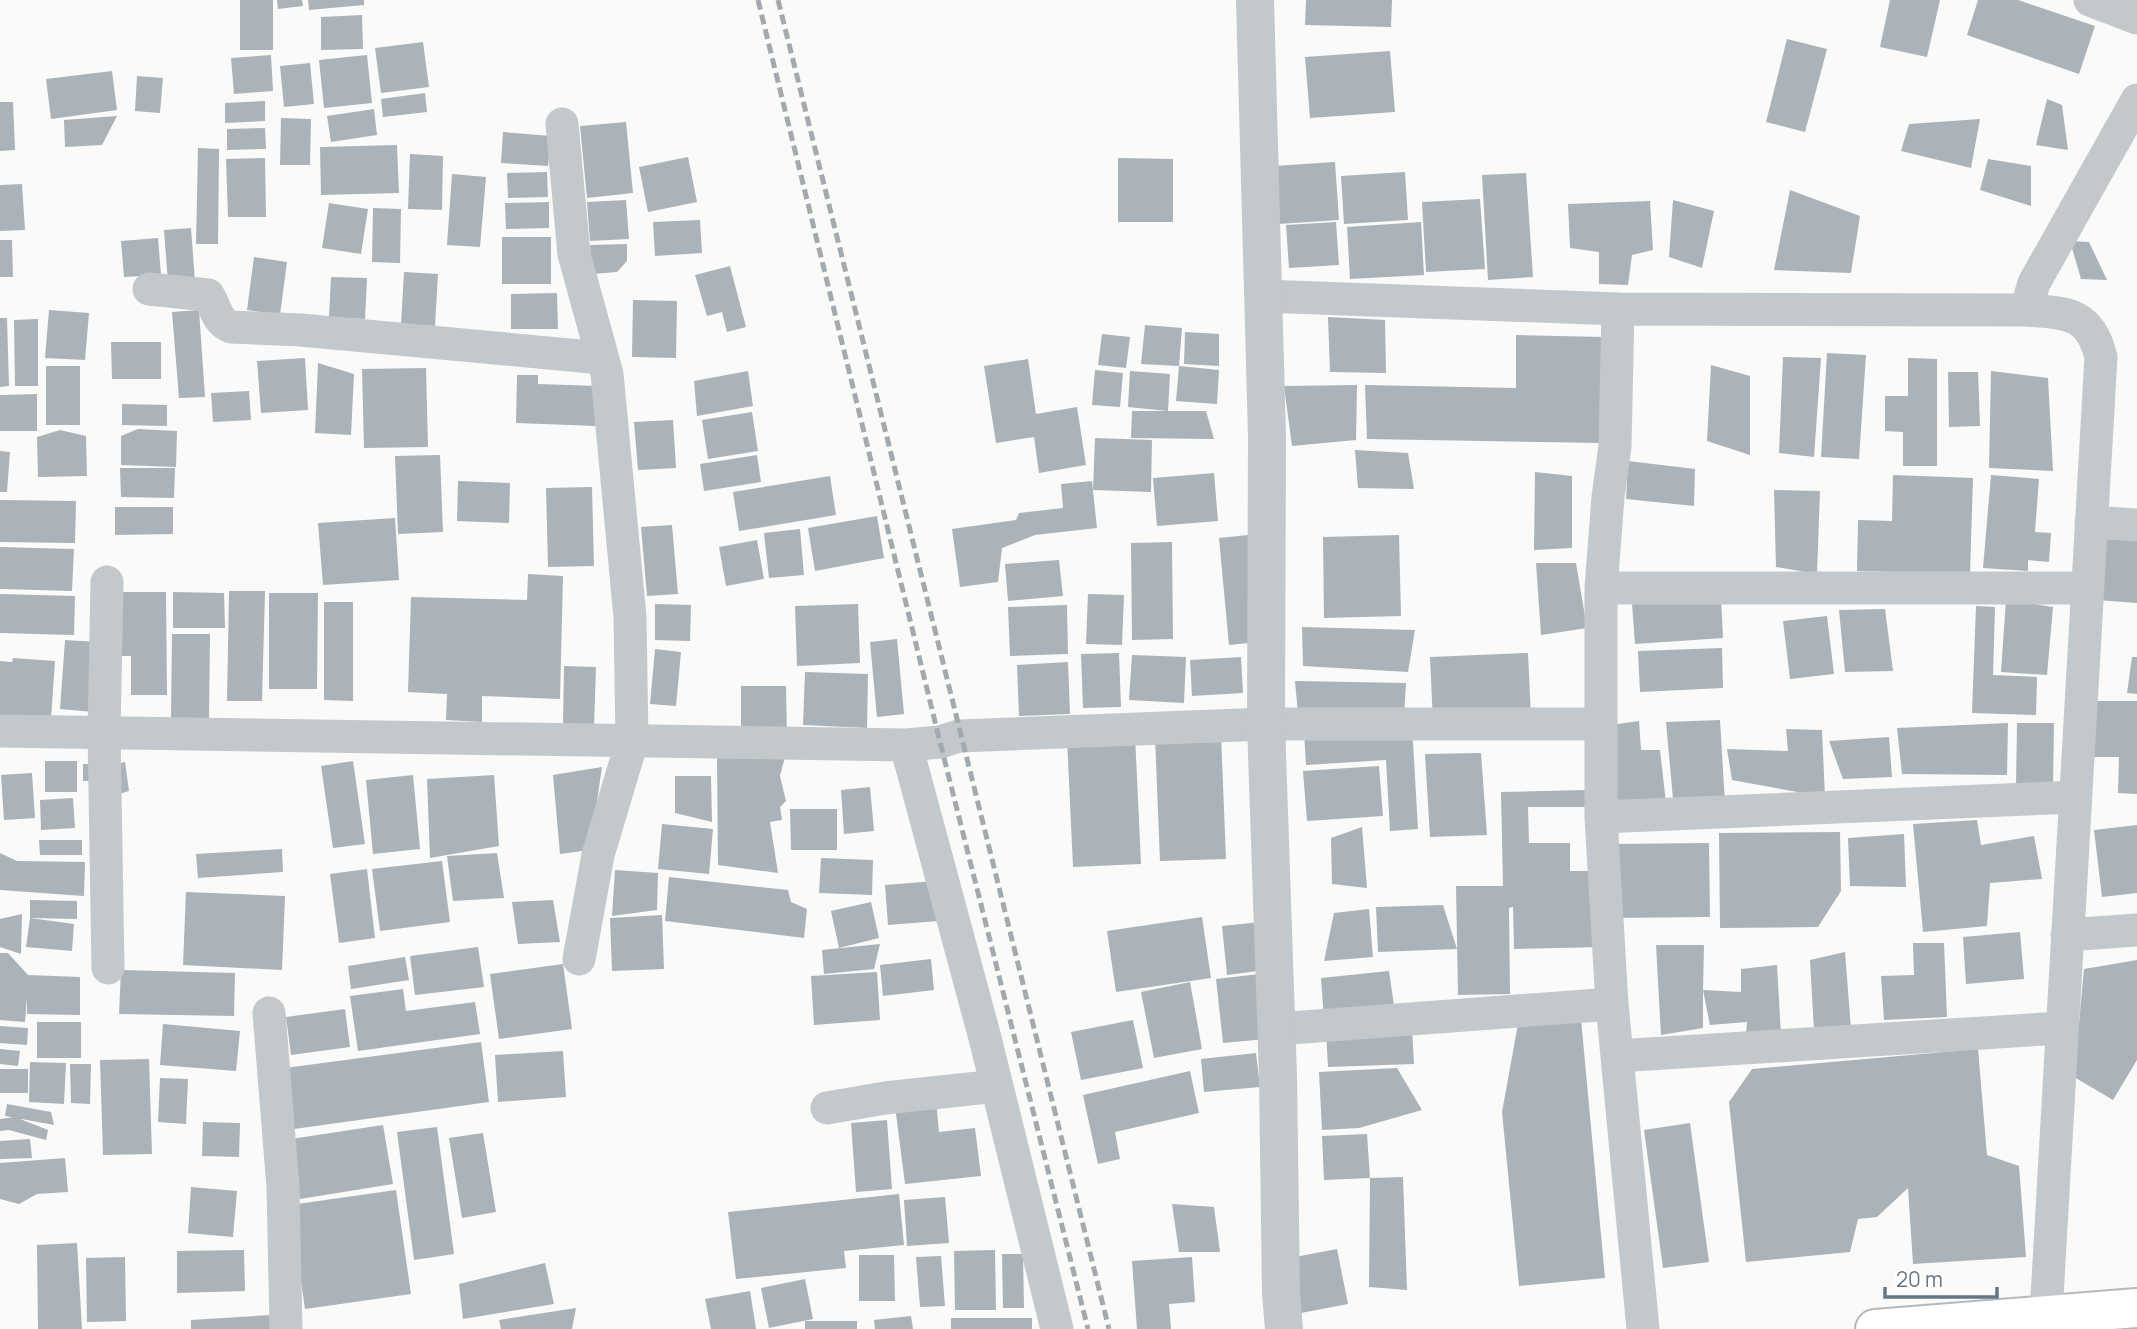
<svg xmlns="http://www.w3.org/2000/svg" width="2137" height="1329" viewBox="0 0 2137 1329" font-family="Manrope,sans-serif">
	<rect width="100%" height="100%" fill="#fafaf8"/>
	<path fill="#aab3b9" d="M240,0H273V50H240Z
		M277,0H302L303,6L278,9Z
		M308,0H364V5L309,10Z
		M1306,0H1392L1391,27L1305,25Z
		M1890,0H1940L1927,57L1880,47Z
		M1978,0H2018L2095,26L2079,74L1967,35Z
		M362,15L363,49L321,50V17Z
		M1787,39L1827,49L1805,132L1766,122Z
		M423,42L429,87L381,93L375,48Z
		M1390,51L1395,112L1310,118L1305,57Z
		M271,55L273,91L234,94L231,58Z
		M367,55L372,103L324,108L319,60Z
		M310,63L314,104L284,107L280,66Z
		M112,71L117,110L51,119L46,79Z
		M137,76L163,78L160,113L135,111Z
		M425,93L427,112L383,117L381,99Z
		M2047,99L2062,105L2068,150L2036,145Z
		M265,101V121L225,123V103Z
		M0,102H13L15,150L0,151Z
		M374,109L377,135L331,142L327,116Z
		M117,116L102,145L65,147L64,120Z
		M281,118L311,119L310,165H280Z
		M1980,119L1971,168L1901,151L1909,124Z
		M626,122L633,193L587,198L580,126Z
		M265,128L266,149L227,150V129Z
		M503,132L551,136L548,166L501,163Z
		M397,145L399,193L321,195L320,147Z
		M198,148L219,149L218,244H196Z
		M410,154L443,156L442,210L408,209Z
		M688,157L697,202L648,212L639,167Z
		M265,158L266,217H228L226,159Z
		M1118,158L1173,159V222H1118Z
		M1988,159L2031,166V206L1980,190Z
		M1335,162L1339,220L1278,224L1274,166Z
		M547,172L548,197L508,198L507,173Z
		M1405,172L1408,220L1344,224L1341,176Z
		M1526,173L1533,277L1488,280L1482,175Z
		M452,174L486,177L480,247L447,245Z
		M22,184L25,230L0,231V185Z
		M1790,190L1860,216L1851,273L1774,270Z
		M1480,199L1485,269L1426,272L1422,202Z
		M626,200L629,239L590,241L587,202Z
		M1673,200L1714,211L1702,268L1669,257Z
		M1650,201L1653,250L1632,255L1628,285L1599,284V252L1570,248L1568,204Z
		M549,202V228L506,229L505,203Z
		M329,203L368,209L361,254L322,248Z
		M373,208L401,209L400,263L372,262Z
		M700,220L702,253L655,256L653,222Z
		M1336,222L1339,265L1289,268L1286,225Z
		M1421,222L1424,275L1350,279L1347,227Z
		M191,228L195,281L168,282L164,230Z
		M502,237H551V284H502Z
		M158,238L161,275L124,277L121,241Z
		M0,240H12L13,277H0Z
		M2070,241L2089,242L2107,280L2081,279Z
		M627,244V261L617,272L592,274L590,245Z
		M254,257L287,262L280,315L247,310Z
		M730,266L746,327L727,332L722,312L707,316L695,275Z
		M404,272L438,274L435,326L401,325Z
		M331,277L367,278L365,319L329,317Z
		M557,293L558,329H511V294Z
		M633,300L677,301L676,358L632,357Z
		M49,310L89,313L85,360L45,358Z
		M199,310L205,397L179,398L172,312Z
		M1328,317L1385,320L1386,373L1330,372Z
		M0,318H7L9,386L0,387Z
		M38,319V386H15L14,320Z
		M1145,325L1182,328L1179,366L1141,364Z
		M1185,332L1219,334V366L1184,364Z
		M1102,334L1130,337L1126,368L1098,365Z
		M1516,335L1604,337L1602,443L1367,439L1365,385L1516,388Z
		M111,342H161V379H112Z
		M1827,353L1866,355L1859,459L1821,457Z
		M1783,357L1821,358L1814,457L1779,453Z
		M305,358L308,410L261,413L257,361Z
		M1908,358L1937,359V466H1903V432L1885,431V396H1908Z
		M1028,359L1036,414L1077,407L1086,465L1039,473L1034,437L996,443L984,366Z
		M318,363L354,374L351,435L315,433Z
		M1711,365L1750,376V455L1707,441Z
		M46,366H80V425H46Z
		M1179,366L1219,370L1217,404L1176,401Z
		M426,368L428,447L364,448L362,369Z
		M1095,370L1123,373L1120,407L1092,405Z
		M748,371L753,406L697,416L694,381Z
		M1130,371L1170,374L1168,411L1128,407Z
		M1991,371L2048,378L2053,471L1989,468Z
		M1948,372H1978L1980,426L1949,427Z
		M517,375H538V384L597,386L596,426L516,423Z
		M1357,385L1356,440L1292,446L1284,386Z
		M249,391L251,420L213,422L211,393Z
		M37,394V431H0V395Z
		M122,404L167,405V426L122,425Z
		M1132,411H1206L1214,439L1131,438Z
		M752,412L758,451L708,459L702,420Z
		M673,420L676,468L638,470L634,422Z
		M138,429L177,431L176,467L121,465V436Z
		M60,430L86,436L87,476L38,477L37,437Z
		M1095,438L1152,440L1151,492L1093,490Z
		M1355,450L1408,453L1414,489L1358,488Z
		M0,451L10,452L7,492H0Z
		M440,455L443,532L398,534L395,456Z
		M757,455L761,482L704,491L700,464Z
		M1628,461L1695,469L1694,506L1626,499Z
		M120,468H175L174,498L121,497Z
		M1535,472L1572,476V548L1534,550Z
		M1214,473L1218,521L1157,526L1153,478Z
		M1893,475L1973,478L1970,574L1857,571L1858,520L1892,521Z
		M1991,475L2039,479L2035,532L2051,533L2049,562L2028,560V571L1983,568Z
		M830,476L836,515L739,531L733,492Z
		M458,481L510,483L509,523L457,521Z
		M1092,481L1097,528L1035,535L1002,548L998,582L960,587L952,529L1016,520L1019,513L1063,508L1061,484Z
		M592,487L594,566L548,567L546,488Z
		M1774,490L1820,491L1817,574L1776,567Z
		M0,500L76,501L75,543L0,542Z
		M115,507H173V534L115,535Z
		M877,516L884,558L815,571L808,528Z
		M395,518L399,580L323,585L318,523Z
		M672,525L678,594L647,596L641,527Z
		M800,529L804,575L769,578L764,533Z
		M1248,535L1258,642L1229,645L1219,538Z
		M1399,535L1401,616L1324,618L1323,537Z
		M2101,536L2137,538V603L2097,600Z
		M757,540L764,579L726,586L719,547Z
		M1172,542L1173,639L1132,640L1131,543Z
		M0,547L74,549L72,591L0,589Z
		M1059,560L1063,596L1008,601L1005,564Z
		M1536,563H1576L1587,628L1541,635Z
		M528,574L563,576L560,699L482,696V722L446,720L447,694L408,692L411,597L527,600Z
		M229,591H265L262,701H227Z
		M115,592H166L167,695H131V656H122V612Z
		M173,592L224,593L225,628H173Z
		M269,593H318L317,689H269Z
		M0,594L75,596L74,635L0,633Z
		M1088,594L1124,595L1122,645L1086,644Z
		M1721,598L1723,638L1635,644L1632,604Z
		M2006,600L2053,607L2047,675L2001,672Z
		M324,602H353V701L324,700Z
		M655,604L691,605L690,641L655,640Z
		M858,604L860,663L797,666L795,606Z
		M1067,605L1068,654L1010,656L1008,607Z
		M1976,606L1995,607L1993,675L2037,677L2036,715L1972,713Z
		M1885,609L1893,671L1845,672L1839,610Z
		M1827,616L1834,674L1790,679L1783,621Z
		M1302,627L1415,630L1408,672L1303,666Z
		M172,634H210L209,720L171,719Z
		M897,639L904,714L877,717L870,642Z
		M65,640L98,642L94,712L60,709Z
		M1722,648L1723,688L1640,692L1638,651Z
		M655,649L681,652L676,706L650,704Z
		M1119,653L1121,707L1083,708L1081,654Z
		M1528,653L1531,718L1433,722L1430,657Z
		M1132,655L1186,657L1184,703L1129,700Z
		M1241,657L1243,693L1192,696L1190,660Z
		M2132,657H2137V694L2127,693Z
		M13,658L55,661L51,719L0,715V661L12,662Z
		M1068,662L1070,714L1019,716L1017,665Z
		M564,666L596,667L594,726L563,725Z
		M805,672L868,674L867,728L803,725Z
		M1295,681L1406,683L1404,716L1298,714Z
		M741,686H786L787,737L741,738Z
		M2090,701H2137V794L2118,793L2119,757H2090Z
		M1720,720L1725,803L1673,799L1666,722Z
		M1639,721L1641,750H1660L1666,803L1610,816L1604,726Z
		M2008,723L2007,775L1902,774L1897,728Z
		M2017,723H2054L2053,786H2016Z
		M1412,725L1418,829L1390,831L1386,760L1306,765L1304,731Z
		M1786,729L1822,730L1825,797L1732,780L1727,749L1788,751Z
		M1221,734L1226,859L1160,861L1155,737Z
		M1135,735L1141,864L1073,867L1067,738Z
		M1889,737L1892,777L1843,779L1829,741Z
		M786,753L780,776L786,801L780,807L782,820L770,822L778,873L718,865L717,756Z
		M1481,753L1487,835L1430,837L1425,754Z
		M45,761H77V792H45Z
		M353,761L365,844L333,848L321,766Z
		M125,762L129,791L113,796L111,765Z
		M83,764H92V781H83Z
		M1379,766L1383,816L1307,821L1303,771Z
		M602,767L590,850L560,854L553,775Z
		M32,773L35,818L4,820L1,775Z
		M413,775L420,849L373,854L366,780Z
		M494,775L499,846L430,858L427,779Z
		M675,776H711L712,822L675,813Z
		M870,787L874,831L844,834L841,790Z
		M1586,790V807H1528L1529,843H1570V871H1601L1603,947L1514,949L1513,907L1509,908L1510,994L1458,995L1456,886H1503L1501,792Z
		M73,798L75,828L41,830L40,800Z
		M790,809H837V850H791Z
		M1977,820L1981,845L2034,836L2042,879L1990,883L1987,926L1923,932L1913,824Z
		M662,824L713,829L709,874L658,869Z
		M2137,825V893L2102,897L2094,830Z
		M1362,827L1367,888L1332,884L1331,838Z
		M1840,832L1841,891L1818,927L1720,928L1719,833Z
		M1904,834L1906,887L1850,886L1848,838Z
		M39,840H82V855H40Z
		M1709,843L1710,917L1611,918L1610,844Z
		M282,849L283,872L198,878L196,854Z
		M0,853L17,861L85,862L84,896L0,890Z
		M497,853L504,898L453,901L447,856Z
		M821,858L873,860L872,895L819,893Z
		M442,861L450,922L380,931L372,869Z
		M367,869L375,938L339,943L330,874Z
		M615,870L658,873L657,910L612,916Z
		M669,877L788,890L791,902L807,909L804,938L665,921Z
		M935,881L938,921L888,925L885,885Z
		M186,892L285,896L282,970L183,965Z
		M30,900L77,901V919L30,918Z
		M553,900L560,942L518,944L512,902Z
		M871,902L879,938L839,948L831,911Z
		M1443,905L1457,949L1378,952L1376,907Z
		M1369,909L1373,957L1324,961L1334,913Z
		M22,914L21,954L0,947V919Z
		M662,915L664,969L612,971L610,918Z
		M1202,917L1211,978L1116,992L1107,931Z
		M30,918L74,924L72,951L26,947Z
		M1261,922L1266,970L1227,975L1222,926Z
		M2020,932L2024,979L1966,984L1963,937Z
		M1913,943H1944L1947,1017L1884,1020L1881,976L1914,975Z
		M880,944L874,969L824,974L822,950Z
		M1656,945H1704L1703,990L1741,992V969L1777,965L1781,1036L1746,1035L1747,1022L1710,1025L1703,990V1028L1661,1035Z
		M478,947L484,987L415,995L410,956Z
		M1845,952L1851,1029L1814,1031L1810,960Z
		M0,953H8L28,975L80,977V1015L27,1014V997L25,1022L0,1020Z
		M405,957L409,980L351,989L348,966Z
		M931,959L934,990L883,996L880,965Z
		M2137,960V1060L2113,1100L2074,1077L2084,969Z
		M563,964L572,1029L499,1039L490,974Z
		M121,970L235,973L234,1016L119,1014Z
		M1389,971L1395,1012L1324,1019L1321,978Z
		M877,972L880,1020L814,1025L811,976Z
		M1268,973L1276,1038L1223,1043L1216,979Z
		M1190,982L1202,1049L1154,1058L1141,992Z
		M403,989L406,1011L475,1002L480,1034L358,1051L350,996Z
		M345,1009L350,1047L291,1055L286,1017Z
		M1581,1019L1605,1278L1519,1286L1502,1112L1518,1024Z
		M1133,1020L1143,1068L1081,1080L1071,1032Z
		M37,1022H81V1058H37Z
		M163,1024L240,1031L236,1071L160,1065Z
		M0,1026L28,1028L27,1045L0,1043Z
		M1412,1029L1414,1064L1328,1067L1326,1033Z
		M481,1042L489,1102L294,1129L285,1068Z
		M0,1049L20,1051L18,1066L0,1064Z
		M1978,1049L1987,1155L2019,1166L2026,1257L1913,1264L1908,1188L1877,1217L1858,1219L1850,1252L1746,1262L1729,1102L1752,1069Z
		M563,1051L566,1097L498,1102L495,1055Z
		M1256,1053L1260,1087L1204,1092L1201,1059Z
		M149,1059L152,1154L103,1155L100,1060Z
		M30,1062L66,1063L64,1104L29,1102Z
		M70,1064H91L90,1104L71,1103Z
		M1397,1068L1422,1110L1359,1128L1322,1130L1319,1072Z
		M0,1069H28V1093H0Z
		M1190,1071L1199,1113L1115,1132L1120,1159L1098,1164L1083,1095Z
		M160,1078L188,1079L186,1124L158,1122Z
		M936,1101L939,1132L975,1128L981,1176L905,1184L895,1106Z
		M7,1104L51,1112L54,1125L5,1116Z
		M15,1117L48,1130L46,1140L9,1130L0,1131V1119Z
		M887,1120L892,1189L856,1192L851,1123Z
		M203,1122L240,1123L239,1157L202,1156Z
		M1690,1123L1709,1262L1663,1268L1644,1130Z
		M383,1125L393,1184L300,1199L291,1139Z
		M437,1127L454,1254L414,1260L397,1132Z
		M483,1133L496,1212L462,1218L449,1138Z
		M1367,1134L1370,1178L1324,1180L1322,1136Z
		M30,1139L32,1158L0,1159V1141Z
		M65,1158L68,1192L37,1194L19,1204L0,1199V1163Z
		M1403,1177L1407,1290L1369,1287L1370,1178Z
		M191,1187L237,1191L233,1237L188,1233Z
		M396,1190L411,1294L305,1309L290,1205Z
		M899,1194L904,1245L844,1251L846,1268L736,1279L728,1212Z
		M945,1197L949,1243L907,1246L904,1200Z
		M1172,1204L1214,1207L1220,1252H1179Z
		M77,1243L82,1329H38L37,1245Z
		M1337,1249L1348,1304L1301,1313L1290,1258Z
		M244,1250L245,1291L177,1293V1251Z
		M995,1250L996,1310H955L954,1251Z
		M1002,1254H1023L1024,1308H1003Z
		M859,1255H894L895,1301H859Z
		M941,1256L945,1306L920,1307L916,1257Z
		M125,1257L126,1321L87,1322L86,1258Z
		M1192,1257L1195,1302L1169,1304L1171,1329H1137L1132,1261Z
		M545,1263L554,1304L463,1319L459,1284Z
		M805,1279L813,1319L769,1328L761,1288Z
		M750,1291L756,1329H711L705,1299Z
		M576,1308L572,1329H501L499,1320Z
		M270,1315L271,1329H191V1320Z
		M911,1316L913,1329H875L874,1320Z
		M951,1318H1032V1329H951Z
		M805,1321H857V1329H805Z"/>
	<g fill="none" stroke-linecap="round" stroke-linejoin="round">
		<g stroke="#b3babf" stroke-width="42">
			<path id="secondary" d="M1875,1329L2137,1308"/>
		</g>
		<path stroke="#c3c8cc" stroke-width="33" d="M2090,0L2137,18
			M562,124L574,254L607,374L630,617L632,741L598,855L579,959
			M149,289L208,295C216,307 216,321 231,327L301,330L602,358
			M1263,296L1618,309L2026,310L2034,283L2137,100
			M2026,310C2066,313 2090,312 2101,357L2046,1314
			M2091,522L2137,525
			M107,582L104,732L108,968
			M1601,588L1608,497L1615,446L1618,309
			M0,731L906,745L940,742L959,736L1266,724H1601
			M906,745L985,1038L1057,1329
			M1601,817L2075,797
			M2067,935L2137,930
			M269,1013L283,1187L286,1329
			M1277,1029L1612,1004
			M1617,1056L2061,1028
			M827,1108L885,1098L997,1086
			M1643,1329L1612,1004L1601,817V588H2087"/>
		<path stroke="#c3c8cc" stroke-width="38" d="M1255,0L1267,436L1266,724L1278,1077L1281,1293L1284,1329"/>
		<use href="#secondary" stroke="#fff" stroke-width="38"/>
		<path stroke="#a2aab0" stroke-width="5" stroke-dasharray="10 5" stroke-linecap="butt" d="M758,0L940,742L1088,1329
			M778,0L1109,1329"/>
	</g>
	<path d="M1885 1287v10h112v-10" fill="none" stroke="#657683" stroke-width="3.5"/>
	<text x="1896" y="1287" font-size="21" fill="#657683" stroke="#ffffff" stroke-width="5" paint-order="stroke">20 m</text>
</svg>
